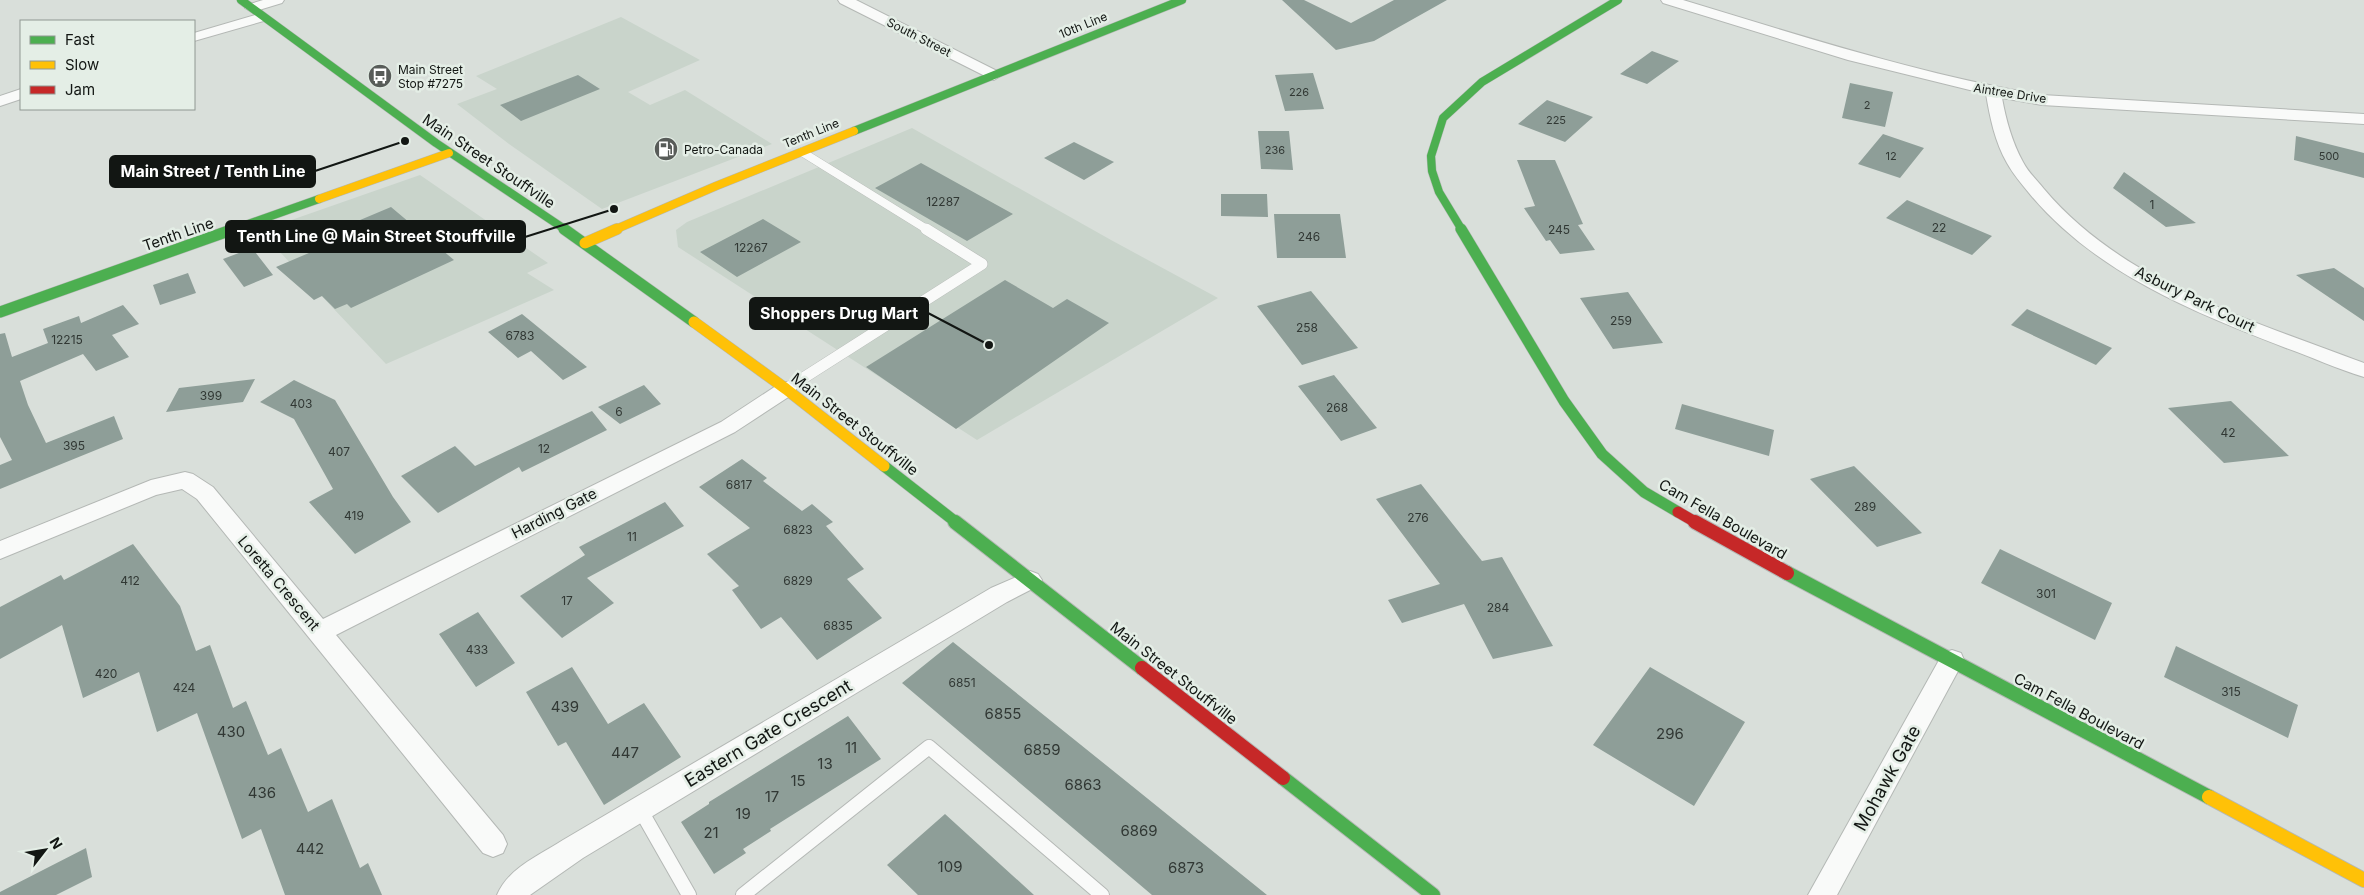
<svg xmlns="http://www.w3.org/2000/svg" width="2364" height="895" viewBox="0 0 2364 895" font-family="Inter,sans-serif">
	<rect width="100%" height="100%" fill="#d9dfda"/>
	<path fill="#c9d4cb" d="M621,17L700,60L628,92L650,105L685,90L772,144L602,209L509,144L457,104L497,89L476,76Z
		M912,128L1111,240L1218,298L977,440L678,247L676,230L687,222Z
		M420,175L548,263L527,273L554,290L386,364L260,231Z"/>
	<path fill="#8e9e98" d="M1282,0H1304L1351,23L1394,0H1447L1374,41L1336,50Z
		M1652,51L1679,61L1647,84L1620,74Z
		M1313,73L1324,109L1285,111L1275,75Z
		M578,75L600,89L521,121L500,105Z
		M1850,83L1893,92L1885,127L1842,118Z
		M1547,100L1593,117L1565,142L1518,124Z
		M1258,131H1289L1293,170L1261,169Z
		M1883,134L1924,148L1900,178L1858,164Z
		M2296,136L2364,153V178L2294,160Z
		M1074,142L1114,162L1084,180L1044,158Z
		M1517,160H1555L1583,224L1578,225L1595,250L1560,254L1550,240L1546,241L1524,208L1535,206Z
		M921,163L1013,214L967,241L875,188Z
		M2124,172L2196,223L2166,227L2113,188Z
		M1221,194H1267L1268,217L1221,216Z
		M1907,200L1992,236L1972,255L1886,218Z
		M391,207L454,260L351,308L347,304L335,309L322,296L314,300L276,267L323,247L315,239Z
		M1274,214H1340L1346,258H1277Z
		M763,219L801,242L737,277L700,252Z
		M252,248L273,275L244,287L223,259Z
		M2334,268L2364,288V321L2296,275Z
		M188,273L196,293L160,305L153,285Z
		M1005,280L1053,308L1067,299L1109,323L956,429L866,367Z
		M1311,291L1358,348L1302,365L1257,306Z
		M1628,292L1663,343L1613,349L1580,298Z
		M123,305L139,324L112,335L129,357L96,371L83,354L20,381L28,405L46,443L114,416L123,439L0,489V465L12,460L0,437V334L5,333L12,357L48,343L43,329L79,316L81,323Z
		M2027,309L2112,348L2096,365L2011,325Z
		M522,314L587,367L563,380L531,351L518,358L488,332Z
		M1334,375L1377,428L1341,441L1298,386Z
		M255,379L243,402L166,412L179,388Z
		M294,380L335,400L393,497L411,522L355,554L309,502L333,489L294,419L260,402Z
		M644,385L661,404L620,424L598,407Z
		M2231,401L2289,456L2224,463L2168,408Z
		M1682,404L1774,430L1769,456L1675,429Z
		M592,411L607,430L522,472L519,467L438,513L401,476L455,446L475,466Z
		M742,459L767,478L763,481L802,511L812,504L833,522L826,526L864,569L847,579L882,618L817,660L781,617L761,629L732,590L739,586L707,554L750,528L699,487Z
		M1854,466L1922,533L1877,547L1810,479Z
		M1421,484L1482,561L1502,557L1553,646L1493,659L1464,604L1402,623L1388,600L1440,584L1376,499Z
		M665,502L684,526L587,578L614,603L562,638L520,596L585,555L579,547Z
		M133,544L180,606L196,651L210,645L233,708L246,701L268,755L281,748L308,812L332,799L360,868L368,863L382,895H285L261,829L242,839L197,713L157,732L139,672L83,698L62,625L0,659V607L61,575L64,580Z
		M2000,549L2112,603L2095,640L1981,583Z
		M478,612L515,663L476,687L439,634Z
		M953,642L1132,786L1267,895H1152L902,683Z
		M2176,646L2298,705L2288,738L2164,677Z
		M572,667L608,724L644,703L681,757L604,805L566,742L558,746L526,692Z
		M1650,667L1745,722L1694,806L1593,745Z
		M848,716L881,759L770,829L771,831L743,849L746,853L714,874L681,822L709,804V802Z
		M945,814L1034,895H918L887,865Z
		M86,848L92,877L56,895H0V892Z"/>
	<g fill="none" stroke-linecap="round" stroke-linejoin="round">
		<g stroke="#b4b8b5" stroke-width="9">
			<path id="lane-far2" d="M802,152L928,230"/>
		</g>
		<g stroke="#b4b8b5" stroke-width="12">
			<path id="lane-far1" d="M786,389L982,264L926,229"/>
		</g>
		<g stroke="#b4b8b5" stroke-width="16">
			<path id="lane" d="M640,809L689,895
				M743,895L929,747L1102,895"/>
		</g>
		<g stroke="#b4b8b5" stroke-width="2">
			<path id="street" d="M263,0H284L282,3L252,12L245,8L247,5Z
				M838,0H856L999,72L1002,75L994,80L989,78L840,3Z
				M1661,0H1683C1802,36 1919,74 2042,95L2364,114V124L2042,105L2002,98C2006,120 2012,142 2023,162C2028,172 2037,180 2044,189C2123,283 2253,321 2364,363V377C2337,369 2312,357 2286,348C2193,312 2094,272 2029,193C2021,183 2013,174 2007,163C1995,142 1990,118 1986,94L1848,60L1663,3Z
				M262,13L269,17L267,20L194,41V33Z
				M21,89V99L0,106V96Z
				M786,382L793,384L796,389L793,394L735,432L336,635L503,835L507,844L503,853L493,857L483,853L197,499L182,489L156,495L0,559V541L151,480L185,472L193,474L213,487L323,619L721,422L779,384Z
				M1030,571L1038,574L1042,580L1038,586L1007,602L583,858L530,895H497C508,868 540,855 563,840L991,588Z
				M1952,650L1961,653L1964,660L1837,895H1808L1943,653Z"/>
		</g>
		<g stroke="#b4b8b5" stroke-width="9">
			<path id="fast-far2" d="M241,0L436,143L566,230
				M854,131L1182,0
				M231,230L319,199
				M1462,230L1439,192L1432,171L1431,156L1443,118L1482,82L1618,0"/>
		</g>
		<g stroke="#b4b8b5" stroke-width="12">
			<path id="fast-far1" d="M564,229L694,322
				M1461,229L1564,401L1602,454L1644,492L1678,512
				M0,312L234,229
				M884,466L957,523"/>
		</g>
		<g stroke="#b4b8b5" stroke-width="16">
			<path id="fast" d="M955,522L1142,668
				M1787,573L2209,797
				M1283,778L1433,895"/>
		</g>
		<g stroke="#b4b8b5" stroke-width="9">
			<path id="slow-far2" d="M319,199L449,153
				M614,230L716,186L854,131"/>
		</g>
		<g stroke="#b4b8b5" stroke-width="12">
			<path id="slow-far1" d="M585,243L617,229
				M694,322L786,389L884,466"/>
		</g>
		<g stroke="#b4b8b5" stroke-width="16">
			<path id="slow" d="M2209,797L2364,880"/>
		</g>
		<g stroke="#b4b8b5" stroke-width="12">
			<path id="jam-far1" d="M1678,512L1697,523"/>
		</g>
		<g stroke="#b4b8b5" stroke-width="16">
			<path id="jam" d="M1695,522L1787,573
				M1142,668L1283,778"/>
		</g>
		<use href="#lane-far2" stroke="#f9faf9" stroke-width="8"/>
		<use href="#lane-far1" stroke="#f9faf9" stroke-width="11"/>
		<use href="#lane" stroke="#f9faf9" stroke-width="14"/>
		<use href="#street" fill="#f9faf9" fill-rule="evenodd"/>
		<use href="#fast-far2" stroke="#4caf50" stroke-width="8"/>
		<use href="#fast-far1" stroke="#4caf50" stroke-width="11"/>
		<use href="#fast" stroke="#4caf50" stroke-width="14"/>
		<use href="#slow-far2" stroke="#ffc107" stroke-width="8"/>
		<use href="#slow-far1" stroke="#ffc107" stroke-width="11"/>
		<use href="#slow" stroke="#ffc107" stroke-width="14"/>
		<use href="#jam-far1" stroke="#c62828" stroke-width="11"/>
		<use href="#jam" stroke="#c62828" stroke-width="14"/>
	</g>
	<defs>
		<g id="bus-disc" transform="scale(1.25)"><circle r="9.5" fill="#585c59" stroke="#e4eee6"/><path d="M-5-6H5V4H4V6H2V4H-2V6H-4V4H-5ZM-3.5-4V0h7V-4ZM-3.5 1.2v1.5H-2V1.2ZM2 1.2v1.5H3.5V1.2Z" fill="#fff"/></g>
		<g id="fuel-disc" transform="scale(1.25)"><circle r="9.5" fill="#585c59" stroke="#e4eee6"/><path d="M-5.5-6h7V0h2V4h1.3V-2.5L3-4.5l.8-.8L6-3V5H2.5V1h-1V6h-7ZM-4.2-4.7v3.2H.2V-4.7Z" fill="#fff"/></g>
	</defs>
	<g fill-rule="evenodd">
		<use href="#bus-disc" x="380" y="76"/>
		<use href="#fuel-disc" x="666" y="149"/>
	</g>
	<g text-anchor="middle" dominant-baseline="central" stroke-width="5" stroke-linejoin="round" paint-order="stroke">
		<g font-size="11" fill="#313834">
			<text x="1299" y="92">226</text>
			<text x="1867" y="105">2</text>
			<text x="1556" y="120">225</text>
			<text x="1275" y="150">236</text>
			<text x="1891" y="156">12</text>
			<text x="2329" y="156">500</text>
		</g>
		<g font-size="12" fill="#121613" stroke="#e4eee6">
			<text transform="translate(1083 25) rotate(-22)">10th Line</text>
			<text transform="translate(919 37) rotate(27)">South Street</text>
			<text transform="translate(2010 93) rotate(9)">Aintree Drive</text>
			<text transform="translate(811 133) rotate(-22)">Tenth Line</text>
		</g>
		<g font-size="12" fill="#121613" stroke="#e4eee6" text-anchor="start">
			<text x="398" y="69">Main Street<tspan x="398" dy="14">Stop #7275</tspan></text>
			<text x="684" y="149">Petro-Canada</text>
		</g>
		<g font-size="12" fill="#313834">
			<text x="943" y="201">12287</text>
			<text x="2152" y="204">1</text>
			<text x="1939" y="227">22</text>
			<text x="1559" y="229">245</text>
			<text x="1309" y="236">246</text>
			<text x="751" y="247">12267</text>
			<text x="1621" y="320">259</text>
			<text x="1307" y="327">258</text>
			<text x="520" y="335">6783</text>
			<text x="67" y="339">12215</text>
			<text x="211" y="395">399</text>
			<text x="301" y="403">403</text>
			<text x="1337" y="407">268</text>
			<text x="619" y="411">6</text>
			<text x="2228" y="432">42</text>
			<text x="74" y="445">395</text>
			<text x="544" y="448">12</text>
			<text x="339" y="451">407</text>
			<text x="739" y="484">6817</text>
			<text x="1865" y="506">289</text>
			<text x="354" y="515">419</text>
			<text x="1418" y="517">276</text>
			<text x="798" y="529">6823</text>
			<text x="632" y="536">11</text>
			<text x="130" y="580">412</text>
			<text x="798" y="580">6829</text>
			<text x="2046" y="593">301</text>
			<text x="567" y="600">17</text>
			<text x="1498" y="607">284</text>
			<text x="838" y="625">6835</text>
			<text x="477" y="649">433</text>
			<text x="106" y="673">420</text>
			<text x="962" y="682">6851</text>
			<text x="184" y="687">424</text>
			<text x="2231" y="691">315</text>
		</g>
		<g font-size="15" fill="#121613" stroke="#e4eee6">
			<text transform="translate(489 161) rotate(34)">Main Street Stouffville</text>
			<text transform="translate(178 234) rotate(-19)">Tenth Line</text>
			<text transform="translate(2195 299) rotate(26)">Asbury Park Court</text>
			<text transform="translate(855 424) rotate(38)">Main Street Stouffville</text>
			<text transform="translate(554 513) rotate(-27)">Harding Gate</text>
			<text transform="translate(1723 519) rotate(30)">Cam Fella Boulevard</text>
			<text transform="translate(279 583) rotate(50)">Loretta Crescent</text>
			<text transform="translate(1174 673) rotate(38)">Main Street Stouffville</text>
			<text transform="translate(2079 711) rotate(28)">Cam Fella Boulevard</text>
		</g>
		<g font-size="15" fill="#313834">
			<text x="565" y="706">439</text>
			<text x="1003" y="713">6855</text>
			<text x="231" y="731">430</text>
			<text x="1670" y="733">296</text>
			<text x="851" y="747">11</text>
			<text x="1042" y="749">6859</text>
			<text x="625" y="752">447</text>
			<text x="825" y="763">13</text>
			<text x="798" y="780">15</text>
			<text x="1083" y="784">6863</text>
			<text x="262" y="792">436</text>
			<text x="772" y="796">17</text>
			<text x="743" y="813">19</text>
			<text x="1139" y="830">6869</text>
			<text x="711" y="832">21</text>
			<text x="310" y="848">442</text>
			<text x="950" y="866">109</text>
			<text x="1186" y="867">6873</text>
		</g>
		<g font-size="18" fill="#121613" stroke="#e4eee6">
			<text transform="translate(768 733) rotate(-31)">Eastern Gate Crescent</text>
			<text transform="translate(1887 778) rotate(-61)">Mohawk Gate</text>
		</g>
	</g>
	<path fill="none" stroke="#121613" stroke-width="2" d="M405 141L315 171M614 209L525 237M989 345L928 313"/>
	<g fill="#121613" stroke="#e4eee6" stroke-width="2">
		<circle cx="405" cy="141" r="5"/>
		<circle cx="614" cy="209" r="5"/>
		<circle cx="989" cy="345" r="5"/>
	</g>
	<g fill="#121613" stroke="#121613" stroke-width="2">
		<rect x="110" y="156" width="205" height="31" rx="5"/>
		<rect x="226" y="221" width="299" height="31" rx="5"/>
		<rect x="750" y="298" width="178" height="31" rx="5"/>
	</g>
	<g font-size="16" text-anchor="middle" font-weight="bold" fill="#fff">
		<text x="213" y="177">Main Street / Tenth Line</text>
		<text x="376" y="242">Tenth Line @ Main Street Stouffville</text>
		<text x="839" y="319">Shoppers Drug Mart</text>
	</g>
	<rect x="20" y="20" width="175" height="90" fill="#e4eee6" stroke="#909892"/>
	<rect x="30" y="36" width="25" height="8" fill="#4caf50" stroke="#909892"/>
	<text x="65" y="45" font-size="15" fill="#121613">Fast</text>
	<rect x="30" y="61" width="25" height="8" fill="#ffc107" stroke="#909892"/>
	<text x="65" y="70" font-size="15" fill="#121613">Slow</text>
	<rect x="30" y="86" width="25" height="8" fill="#c62828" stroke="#909892"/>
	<text x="65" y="95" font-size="15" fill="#121613">Jam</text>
	<g transform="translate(45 850) rotate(59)" stroke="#e4eee6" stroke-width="4" paint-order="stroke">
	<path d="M0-4L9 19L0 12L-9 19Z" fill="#121613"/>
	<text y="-8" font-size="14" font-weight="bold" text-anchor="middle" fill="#121613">N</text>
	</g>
</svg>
